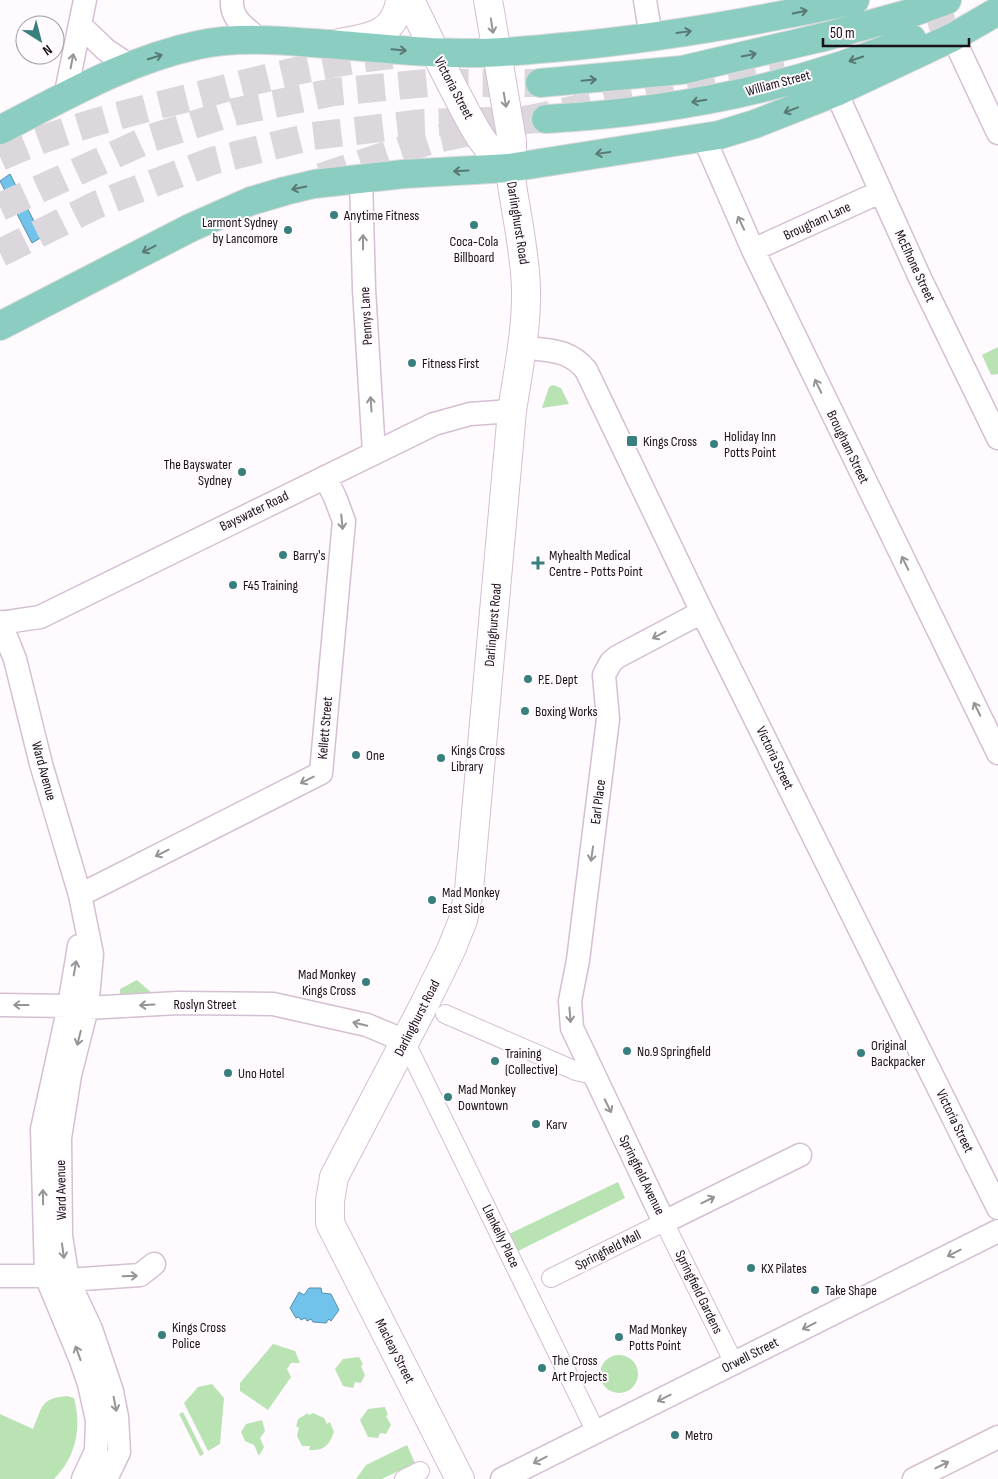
<svg xmlns="http://www.w3.org/2000/svg" width="998" height="1479" viewBox="0 0 998 1479" font-family="'Sofia Sans Condensed',sans-serif">
	<rect width="100%" height="100%" fill="#fefafe"/>
	<path fill="#b9e3b3" d="M998,347V374L991,375L982,355Z
		M553,385L561,388L569,404L542,408L549,387Z
		M137,980L153,994H120V989Z
		M618,1182L625,1198L514,1253L505,1236Z
		M273,1344L295,1351L300,1363H291L287,1369L291,1377L268,1410L240,1391V1383Z
		M600 1374a19 19 0 1 1 38 0a19 19 0 1 1-38 0Z
		M359,1357L363,1364L361,1366L365,1375L361,1383L355,1382L353,1388L343,1386L335,1369L343,1359Z
		M212,1384L224,1398L220,1444L208,1451L184,1403L198,1387Z
		M68,1396L74,1398C82,1428 76,1457 54,1479H0V1414L33,1429C43,1406 40,1398 68,1396Z
		M385,1407L388,1415L386,1416L391,1425L386,1434L380,1433L378,1438L368,1437L360,1420L368,1409Z
		M183,1412L204,1454L200,1456L179,1414Z
		M308,1413L309,1415L313,1413L324,1418L327,1424L330,1422L334,1432C329,1445 325,1451 309,1450L310,1446H302L297,1436L299,1427H296L298,1419Z
		M262,1420L265,1431L260,1438L264,1447L259,1456L254,1445L245,1441L241,1432L246,1424Z
		M407,1445L415,1463L382,1479H356L366,1465Z"/>
	<path fill="#72c3eb" stroke="#578eac" d="M10,174L42,237L32,243L0,181Z
		M309,1288H321L322,1293L331,1294L339,1310L331,1321L329,1319L326,1323L313,1322L311,1319L307,1321L305,1318L301,1320L299,1317L296,1318L290,1308L299,1292L304,1295Z"/>
	<g fill="none" stroke-linecap="round" stroke-linejoin="round">
		<path stroke="#dcd7dc" stroke-width="28" stroke-dasharray="28 14" stroke-linecap="butt" d="M0,207L151,138L234,112L334,92L427,83H540
			M0,253L96,205L212,161L313,136L423,123L546,119"/>
		<path stroke="#dcd7dc" stroke-width="28" stroke-dasharray="28 14" stroke-linecap="butt" d="M889,42L968,21
			M0,157C61,129 127,113 192,97C257,80 324,62 392,55
			M321,177L432,140L628,98L785,69"/>
		<g stroke="#d4bfd3" stroke-width="20">
			<path id="pedestrian" d="M445,1014L576,1071L593,1075
				M405,1041L596,1432
				M551,1278L664,1222L734,1363
				M404,1479L420,1471"/>
		</g>
		<g stroke="#d4bfd3" stroke-width="25">
			<path id="minor" d="M232,0C230,19 247,29 260,40
				M645,0L651,37
				M80,25L106,50L130,66
				M953,37L998,133
				M836,92L920,278L998,438
				M65,97L85,0
				M704,138L753,250L998,753
				M361,178L364,289L374,453
				M753,250L880,192
				M522,347C548,351 568,348 586,370L702,612L998,1208
				M702,612L617,657L611,662L604,675L608,719L578,960L570,1001L572,1028L664,1222L800,1155
				M0,622L15,659L41,764L80,895L92,954L87,1008L70,1075L60,1138L61,1236L68,1280L91,1329L112,1391L117,1417L119,1452L106,1479
				M0,623L40,617L434,424L470,414L512,411
				M80,895L321,773L344,521L335,497L325,477
				M79,946L69,1006L42,1129L46,1276L80,1358L89,1384L97,1420L96,1451L83,1479
				M0,1005L69,1006L87,1008L178,1003L273,1004L367,1025L405,1041
				M0,1276H46L68,1280L140,1275L154,1264
				M502,1479L998,1231
				M914,1479L998,1437"/>
		</g>
		<g stroke="#d4bfd3" stroke-width="30">
			<path id="tertiary" d="M410,0C426,33 441,65 458,97C472,124 484,150 509,168
				M339,43C368,38 396,35 400,0
				M460,1479L330,1223V1201L334,1177L425,1003L451,950L463,920L469,890L512,411C518,371 527,329 526,289C525,249 515,210 510,171C509,163 513,151 512,141L488,0"/>
		</g>
		<g stroke="#dad9da" stroke-width="30">
			<path id="primary" d="M540,83L682,70L824,37L914,12L947,0
				M546,119C671,112 796,88 912,39
				M0,130C64,97 127,60 198,45C236,37 275,40 313,43C362,46 412,53 462,53C496,54 530,50 563,47C662,38 759,21 855,0
				M0,326L190,228L251,201L285,191L314,184L404,174L509,168L719,135L755,124L836,92L953,37L998,11"/>
		</g>
		<use href="#pedestrian" stroke="#fff" stroke-width="18"/>
		<use href="#minor" stroke="#fff" stroke-width="22"/>
		<use href="#tertiary" stroke="#fff" stroke-width="28"/>
		<use href="#primary" stroke="#8ccdc1" stroke-width="28"/>
	</g>
	<defs><path id="oneway-shaft" d="M-6 0H5M1.5-3L5.5 0L1.5 3" fill="none" stroke-width="1.6" stroke-linecap="round" stroke-linejoin="round" transform="scale(1.25)"/></defs>
	<g stroke="#587875">
		<use href="#oneway-shaft" transform="translate(800 12) rotate(-12)"/>
		<use href="#oneway-shaft" transform="translate(684 32) rotate(-8)"/>
		<use href="#oneway-shaft" transform="translate(399 50) rotate(5)"/>
		<use href="#oneway-shaft" transform="translate(749 55) rotate(-12)"/>
		<use href="#oneway-shaft" transform="translate(155 57) rotate(-17)"/>
		<use href="#oneway-shaft" transform="translate(856 59) rotate(161)"/>
		<use href="#oneway-shaft" transform="translate(589 80) rotate(-5)"/>
		<use href="#oneway-shaft" transform="translate(699 101) rotate(170)"/>
		<use href="#oneway-shaft" transform="translate(791 110) rotate(159)"/>
		<use href="#oneway-shaft" transform="translate(603 153) rotate(172)"/>
		<use href="#oneway-shaft" transform="translate(461 171) rotate(177)"/>
		<use href="#oneway-shaft" transform="translate(299 188) rotate(168)"/>
		<use href="#oneway-shaft" transform="translate(149 249) rotate(153)"/>
	</g>
	<g stroke="#979497">
		<use href="#oneway-shaft" transform="translate(492 26) rotate(81)"/>
		<use href="#oneway-shaft" transform="translate(72 61) rotate(-79)"/>
		<use href="#oneway-shaft" transform="translate(505 100) rotate(80)"/>
		<use href="#oneway-shaft" transform="translate(741 223) rotate(-115)"/>
		<use href="#oneway-shaft" transform="translate(363 242) rotate(-90)"/>
		<use href="#oneway-shaft" transform="translate(818 386) rotate(-116)"/>
		<use href="#oneway-shaft" transform="translate(371 404) rotate(-94)"/>
		<use href="#oneway-shaft" transform="translate(342 522) rotate(84)"/>
		<use href="#oneway-shaft" transform="translate(905 563) rotate(-116)"/>
		<use href="#oneway-shaft" transform="translate(659 635) rotate(152)"/>
		<use href="#oneway-shaft" transform="translate(977 709) rotate(-116)"/>
		<use href="#oneway-shaft" transform="translate(307 780) rotate(153)"/>
		<use href="#oneway-shaft" transform="translate(162 853) rotate(153)"/>
		<use href="#oneway-shaft" transform="translate(592 854) rotate(98)"/>
		<use href="#oneway-shaft" transform="translate(75 968) rotate(-80)"/>
		<use href="#oneway-shaft" transform="translate(21 1005) rotate(-180)"/>
		<use href="#oneway-shaft" transform="translate(147 1005) rotate(177)"/>
		<use href="#oneway-shaft" transform="translate(570 1015) rotate(86)"/>
		<use href="#oneway-shaft" transform="translate(360 1024) rotate(-166)"/>
		<use href="#oneway-shaft" transform="translate(79 1038) rotate(104)"/>
		<use href="#oneway-shaft" transform="translate(608 1106) rotate(64)"/>
		<use href="#oneway-shaft" transform="translate(43 1197) rotate(-91)"/>
		<use href="#oneway-shaft" transform="translate(708 1200) rotate(-26)"/>
		<use href="#oneway-shaft" transform="translate(63 1251) rotate(82)"/>
		<use href="#oneway-shaft" transform="translate(954 1253) rotate(153)"/>
		<use href="#oneway-shaft" transform="translate(130 1276) rotate(-2)"/>
		<use href="#oneway-shaft" transform="translate(809 1326) rotate(153)"/>
		<use href="#oneway-shaft" transform="translate(78 1353) rotate(-110)"/>
		<use href="#oneway-shaft" transform="translate(664 1398) rotate(153)"/>
		<use href="#oneway-shaft" transform="translate(115 1404) rotate(79)"/>
		<use href="#oneway-shaft" transform="translate(540 1460) rotate(153)"/>
		<use href="#oneway-shaft" transform="translate(942 1465) rotate(-26)"/>
	</g>
	<g fill="#38807e" stroke="#fefafe" stroke-width="2">
		<circle cx="334" cy="215" r="5"/>
		<circle cx="474" cy="225" r="5"/>
		<circle cx="288" cy="230" r="5"/>
		<circle cx="412" cy="363" r="5"/>
		<rect x="626" y="435" width="12" height="12" rx="2.5"/>
		<circle cx="714" cy="444" r="5"/>
		<circle cx="242" cy="472" r="5"/>
		<circle cx="283" cy="555" r="5"/>
		<path d="M535.5 555.5h5v5h5v5h-5v5h-5v-5h-5v-5h5z"/>
		<circle cx="233" cy="585" r="5"/>
		<circle cx="528" cy="679" r="5"/>
		<circle cx="525" cy="711" r="5"/>
		<circle cx="356" cy="755" r="5"/>
		<circle cx="441" cy="758" r="5"/>
		<circle cx="432" cy="900" r="5"/>
		<circle cx="366" cy="982" r="5"/>
		<circle cx="627" cy="1051" r="5"/>
		<circle cx="861" cy="1053" r="5"/>
		<circle cx="495" cy="1061" r="5"/>
		<circle cx="228" cy="1073" r="5"/>
		<circle cx="448" cy="1097" r="5"/>
		<circle cx="536" cy="1124" r="5"/>
		<circle cx="751" cy="1268" r="5"/>
		<circle cx="815" cy="1290" r="5"/>
		<circle cx="162" cy="1335" r="5"/>
		<circle cx="619" cy="1337" r="5"/>
		<circle cx="542" cy="1368" r="5"/>
		<circle cx="675" cy="1435" r="5"/>
	</g>
	<g text-anchor="middle" dominant-baseline="central" stroke-width="4" stroke-linejoin="round" paint-order="stroke">
		<g font-size="14" fill="#181118" stroke="#fefafe">
			<text transform="translate(778 83) rotate(-15)">William Street</text>
			<text transform="translate(454 88) rotate(62)">Victoria Street</text>
			<text transform="translate(817 221) rotate(-25)">Brougham Lane</text>
			<text transform="translate(518 223) rotate(81)">Darlinghurst Road</text>
			<text transform="translate(915 266) rotate(65)">McElhone Street</text>
			<text transform="translate(366 316) rotate(-93)">Pennys Lane</text>
			<text transform="translate(848 447) rotate(64)">Brougham Street</text>
			<text transform="translate(254 511) rotate(-26)">Bayswater Road</text>
			<text transform="translate(493 625) rotate(-85)">Darlinghurst Road</text>
			<text transform="translate(325 728) rotate(-85)">Kellett Street</text>
			<text transform="translate(775 758) rotate(64)">Victoria Street</text>
			<text transform="translate(44 771) rotate(75)">Ward Avenue</text>
			<text transform="translate(598 802) rotate(-83)">Earl Place</text>
			<text x="205" y="1004">Roslyn Street</text>
			<text transform="translate(417 1018) rotate(-63)">Darlinghurst Road</text>
			<text transform="translate(955 1121) rotate(64)">Victoria Street</text>
			<text transform="translate(642 1175) rotate(64)">Springfield Avenue</text>
			<text transform="translate(61 1190) rotate(-91)">Ward Avenue</text>
			<text transform="translate(501 1236) rotate(64)">Llankelly Place</text>
			<text transform="translate(608 1250) rotate(-27)">Springfield Mall</text>
			<text transform="translate(699 1292) rotate(64)">Springfield Gardens</text>
			<text transform="translate(395 1351) rotate(63)">Macleay Street</text>
			<text transform="translate(750 1355) rotate(-27)">Orwell Street</text>
		</g>
		<g font-size="14" fill="#181118" stroke="#fefafe" text-anchor="start">
			<text x="344" y="215">Anytime Fitness</text>
			<text x="278" y="222" text-anchor="end">Larmont Sydney<tspan x="278" dy="16">by Lancomore</tspan></text>
			<text x="474" y="241" text-anchor="middle">Coca-Cola<tspan x="474" dy="16">Billboard</tspan></text>
			<text x="422" y="363">Fitness First</text>
			<text x="724" y="436">Holiday Inn<tspan x="724" dy="16">Potts Point</tspan></text>
			<text x="643" y="441">Kings Cross</text>
			<text x="232" y="464" text-anchor="end">The Bayswater<tspan x="232" dy="16">Sydney</tspan></text>
			<text x="293" y="555">Barry's</text>
			<text x="549" y="555">Myhealth Medical<tspan x="549" dy="16">Centre - Potts Point</tspan></text>
			<text x="243" y="585">F45 Training</text>
			<text x="538" y="679">P.E. Dept</text>
			<text x="535" y="711">Boxing Works</text>
			<text x="451" y="750">Kings Cross<tspan x="451" dy="16">Library</tspan></text>
			<text x="366" y="755">One</text>
			<text x="442" y="892">Mad Monkey<tspan x="442" dy="16">East Side</tspan></text>
			<text x="356" y="974" text-anchor="end">Mad Monkey<tspan x="356" dy="16">Kings Cross</tspan></text>
			<text x="871" y="1045">Original<tspan x="871" dy="16">Backpacker</tspan></text>
			<text x="637" y="1051">No.9 Springfield</text>
			<text x="505" y="1053">Training<tspan x="505" dy="16">(Collective)</tspan></text>
			<text x="238" y="1073">Uno Hotel</text>
			<text x="458" y="1089">Mad Monkey<tspan x="458" dy="16">Downtown</tspan></text>
			<text x="546" y="1124">Karv</text>
			<text x="761" y="1268">KX Pilates</text>
			<text x="825" y="1290">Take Shape</text>
			<text x="172" y="1327">Kings Cross<tspan x="172" dy="16">Police</tspan></text>
			<text x="629" y="1329">Mad Monkey<tspan x="629" dy="16">Potts Point</tspan></text>
			<text x="552" y="1360">The Cross<tspan x="552" dy="16">Art Projects</tspan></text>
			<text x="685" y="1435">Metro</text>
		</g>
	</g>
	<g transform="translate(40 40) rotate(144)"><circle r="24" fill="#fefafe" stroke="#a29da2"/>
	<path d="M0-4L9 19L0 12L-9 19Z" fill="#38807e"/>
	<text y="-8" font-size="14" font-weight="bold" text-anchor="middle" fill="#181118">N</text>
	</g>
	<path d="M823 38v8h146v-8" fill="none" stroke="#181118" stroke-width="2.5"/>
	<text x="830" y="38" font-size="15" fill="#181118" stroke="#fefafe" stroke-width="4" paint-order="stroke">50 m</text>
</svg>
